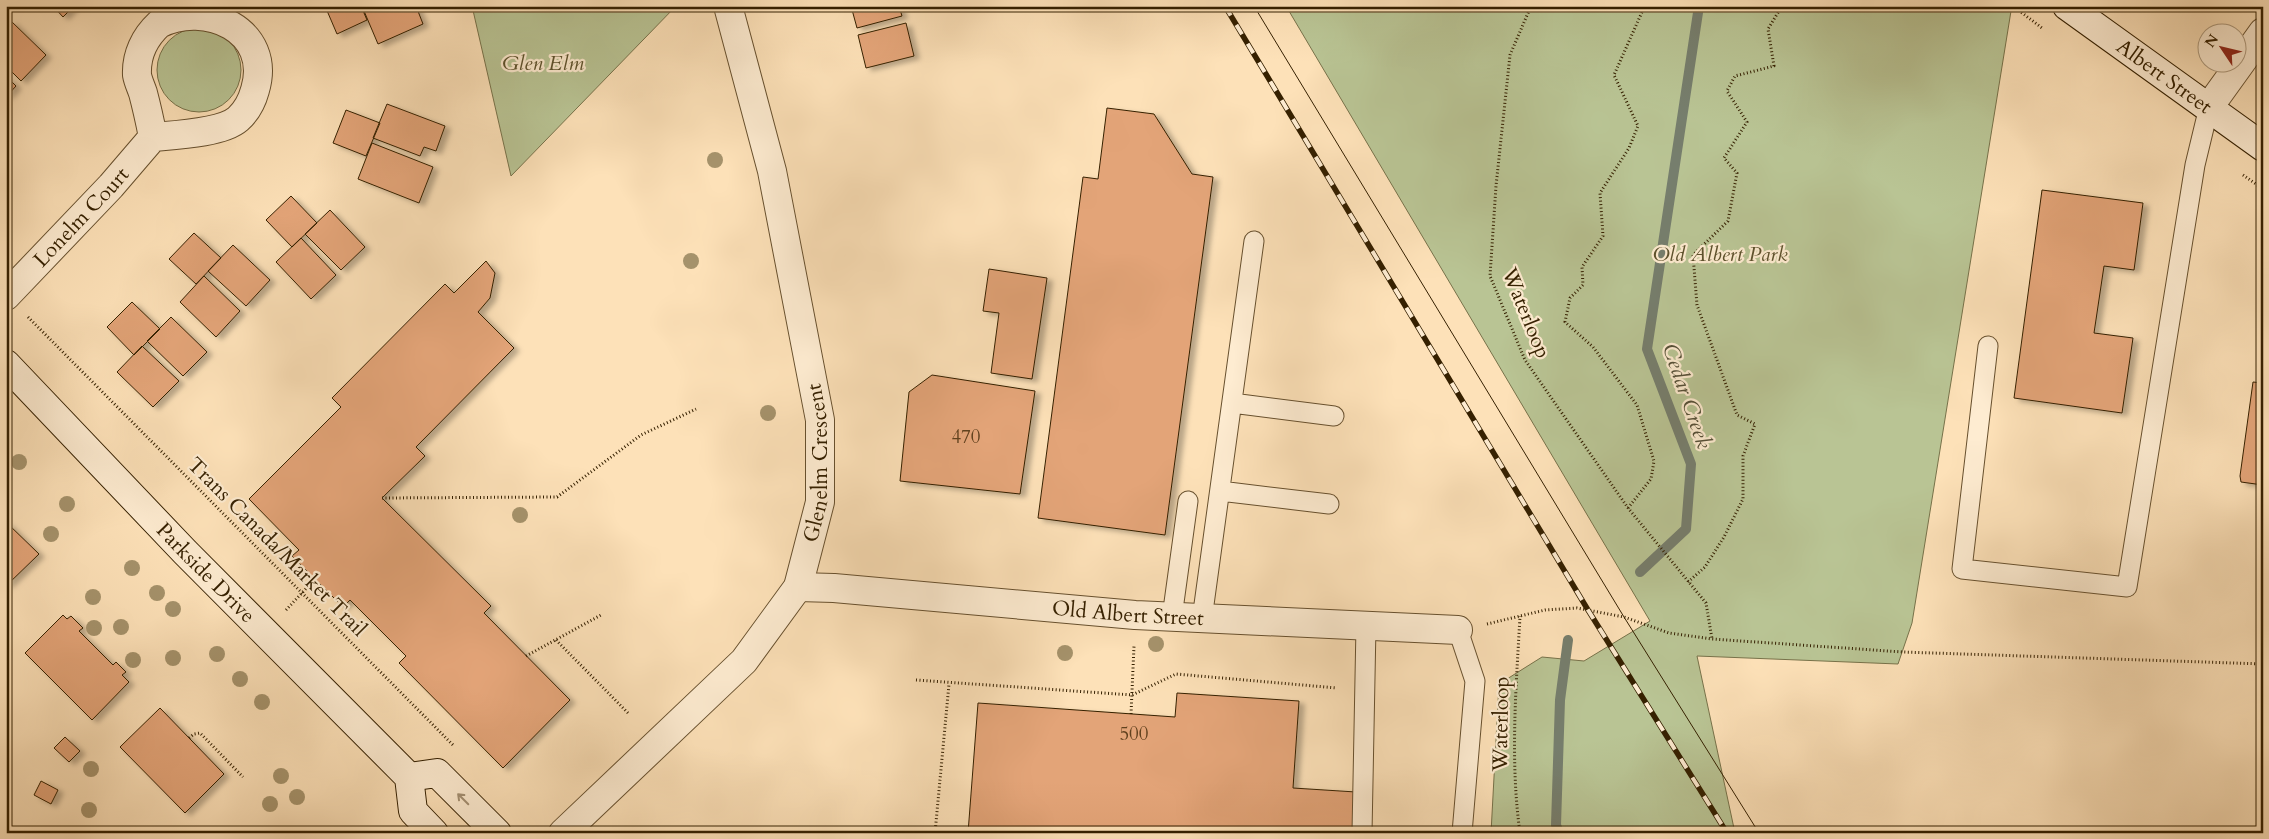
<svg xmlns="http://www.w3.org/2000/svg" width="2269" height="839" viewBox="0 0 2269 839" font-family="Cardo,serif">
	<defs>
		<filter id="shadow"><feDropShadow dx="5.5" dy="3" stdDeviation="2.5" flood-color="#0004"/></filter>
	</defs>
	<rect width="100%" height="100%" fill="#fde1b8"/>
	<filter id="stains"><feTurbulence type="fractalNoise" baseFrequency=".004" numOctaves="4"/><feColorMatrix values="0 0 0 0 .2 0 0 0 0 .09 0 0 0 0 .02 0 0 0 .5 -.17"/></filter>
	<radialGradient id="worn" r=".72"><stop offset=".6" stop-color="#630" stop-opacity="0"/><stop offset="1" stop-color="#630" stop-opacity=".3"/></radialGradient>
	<path fill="#b9c494" stroke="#77724a" d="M472,6H676L511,176Z
		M1286,6H2004L2011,11L1912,623L1898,664L1697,656L1735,833H1491L1499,684L1542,657L1584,661L1650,621Z
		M157 70a42 42 0 1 1 84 0a42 42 0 1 1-84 0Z"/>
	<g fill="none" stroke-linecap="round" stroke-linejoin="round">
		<path stroke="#767e6d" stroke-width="10" d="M1640,572L1686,529L1691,464L1647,349L1699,6
			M1559,833L1556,825L1560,700L1568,640"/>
	</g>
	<path fill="#e3a478" stroke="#352000" filter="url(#shadow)" d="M53,6H74L63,17Z
		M325,6H361L367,20L337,34Z
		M376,6H416L423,24L378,44L364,11Z
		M851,6H899L902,16L857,28Z
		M11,21L46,55L21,81L6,66V26Z
		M906,23L914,56L866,68L858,35Z
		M6,76L16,86L6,97Z
		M387,104L445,126L436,151L424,147L420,156L373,138Z
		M1107,108L1154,114L1192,174L1213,177L1165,535L1038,518L1083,177L1098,179Z
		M346,110L380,123L366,156L333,143Z
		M372,143L433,167L419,203L358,179Z
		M2042,190L2143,203L2134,270L2104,266L2094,333L2133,338L2122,413L2014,398Z
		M291,196L317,223L292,247L266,220Z
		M330,210L365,247L341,270L305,234Z
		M194,233L221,258L196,284L169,259Z
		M301,238L336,275L311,299L276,262Z
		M233,245L270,280L246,306L208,271Z
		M486,261L495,273L490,298L478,312L514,348L416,447L425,456L382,498L491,606L484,613L570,700L503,768L399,663L406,656L350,600L343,607L292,556L299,550L249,499L341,407L332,398L445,284L454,293Z
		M989,269L1047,278L1032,379L991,373L999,313L983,311Z
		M204,276L240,311L216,337L180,302Z
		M132,302L160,329L134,355L107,327Z
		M171,317L207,352L183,376L147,341Z
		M142,346L179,381L153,407L117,372Z
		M932,375L1035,391L1020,494L900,481L909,392Z
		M2253,382L2263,383V485L2241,482L2240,476Z
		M6,522L39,554L6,586Z
		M63,615L67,619L71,616L83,628L79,631L113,665L116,662L126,672L122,675L129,682L92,720L25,653Z
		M1177,693L1299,701L1293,788L1356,792L1353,833H968L978,703L1175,717Z
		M160,708L224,774L185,813L120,747Z
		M65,737L80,751L69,762L54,748Z
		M41,781L58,790L51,804L34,795Z"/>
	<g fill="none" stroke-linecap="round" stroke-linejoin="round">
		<g stroke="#67502e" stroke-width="21">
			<path id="lane" d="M1988,346L1962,569L2127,587L2195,165L2209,107
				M1232,403L1334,416
				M1220,491L1329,504
				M1172,617L1188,501
				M1202,619L1254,241
				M1458,630L1475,681L1462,833
				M1362,833L1366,626"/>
		</g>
		<g stroke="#67502e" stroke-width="30">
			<g id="street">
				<path d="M2209,107L2263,32"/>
				<path id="s1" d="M6,296L111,186L153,137C175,135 222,133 238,119C247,111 252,101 255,90C273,30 205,0 159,24C145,37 136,55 137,75C138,81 141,87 143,93C147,108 150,122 153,137"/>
				<path id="s2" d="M798,587L834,588L1135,615L1458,630"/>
				<path id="s3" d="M563,833L744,661L798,587L820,502V420L772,171L728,6"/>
			</g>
		</g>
		<g stroke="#352000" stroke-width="30">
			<g id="secondary">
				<path id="s4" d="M2067,6L2263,147"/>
				<path id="s5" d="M6,364L185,552L409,777L413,811L434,833"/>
				<path d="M409,777L437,773L497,833"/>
			</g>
		</g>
		<path stroke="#352000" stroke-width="3" stroke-dasharray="1 2.5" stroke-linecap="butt" d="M1531,6L1510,55L1496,186L1490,276L1525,360L1628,508L1706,603L1712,639
			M2013,6L2042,28
			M2243,175L2263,189
			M28,317L453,745
			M382,498L557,497L641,435L696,409
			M1628,508L1651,479L1654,461L1637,405L1593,347L1565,322L1570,298L1583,285L1582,267L1603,236L1600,193L1629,148L1638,126L1614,75L1642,12V6
			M1688,582L1705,567L1724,537L1743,499V456L1755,424L1737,415L1697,305L1693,255L1728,221L1737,173L1724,158L1747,122L1727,91L1735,76L1774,66L1768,29L1782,6
			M286,610L315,579
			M1487,624L1545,610L1577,608L1624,617L1669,633L1712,639L1903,652L2263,664
			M556,640L629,714
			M526,656L601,615
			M916,680L1132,695L1176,674L1337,688
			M1131,714L1134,646
			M189,738L194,734L200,733L243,777
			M935,833L949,684
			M1520,833C1510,761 1516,689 1520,616"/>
		<use href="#lane" stroke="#feecd1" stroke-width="19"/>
		<use href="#street" stroke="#feecd1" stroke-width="28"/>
		<use href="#secondary" stroke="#feecd1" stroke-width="28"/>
		<path stroke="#352000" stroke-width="1" d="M1254,6L1624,617L1759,833"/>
		<g stroke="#352000" stroke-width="5.5">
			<path id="rail" d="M1225,6L1588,610L1727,833"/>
		</g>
		<use href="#rail" stroke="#feecd1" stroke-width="4" stroke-dasharray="11" stroke-linecap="butt"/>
	</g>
	<g fill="#a5926b">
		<circle cx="715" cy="160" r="8"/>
		<circle cx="691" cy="261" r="8"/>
		<circle cx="768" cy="413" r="8"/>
		<circle cx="19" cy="462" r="8"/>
		<circle cx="67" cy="504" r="8"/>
		<circle cx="520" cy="515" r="8"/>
		<circle cx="51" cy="534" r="8"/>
		<circle cx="132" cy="568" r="8"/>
		<circle cx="157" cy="593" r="8"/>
		<circle cx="93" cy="597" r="8"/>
		<circle cx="173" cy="609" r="8"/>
		<circle cx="121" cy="627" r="8"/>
		<circle cx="94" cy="628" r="8"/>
		<circle cx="1156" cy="644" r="8"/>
		<circle cx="1065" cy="653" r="8"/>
		<circle cx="217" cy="654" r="8"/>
		<circle cx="173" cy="658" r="8"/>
		<circle cx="133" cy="660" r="8"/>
		<circle cx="240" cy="679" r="8"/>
		<circle cx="262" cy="702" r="8"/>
		<circle cx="91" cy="769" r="8"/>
		<circle cx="281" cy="776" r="8"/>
		<circle cx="297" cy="797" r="8"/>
		<circle cx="270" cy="804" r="8"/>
		<circle cx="89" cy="810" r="8"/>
	</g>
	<defs><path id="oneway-shaft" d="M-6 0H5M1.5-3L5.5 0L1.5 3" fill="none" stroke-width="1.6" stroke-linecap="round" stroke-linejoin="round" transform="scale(1.25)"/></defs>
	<use stroke="#a49073" href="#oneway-shaft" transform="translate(463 799) rotate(-135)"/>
	<g text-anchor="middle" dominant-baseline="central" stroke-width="4.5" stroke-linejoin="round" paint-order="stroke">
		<g font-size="19" fill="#60411e">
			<text x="966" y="437">470</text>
			<text x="1134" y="734">500</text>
		</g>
		<g font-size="21" font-style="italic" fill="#5d512c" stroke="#feecd1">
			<text x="543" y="63">Glen Elm</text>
			<text x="1720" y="254">Old Albert Park</text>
		</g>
		<g font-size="21" fill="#352000" stroke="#feecd1">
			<text stroke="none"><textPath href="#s4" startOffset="120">Albert Street</textPath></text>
			<text stroke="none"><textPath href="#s1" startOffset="109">Lonelm Court</textPath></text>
			<text transform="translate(1526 313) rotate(68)">Waterloop</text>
			<text stroke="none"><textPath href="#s3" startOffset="468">Glenelm Crescent</textPath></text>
			<text transform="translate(277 547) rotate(45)">Trans Canada/Market Trail</text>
			<text stroke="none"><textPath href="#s5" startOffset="289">Parkside Drive</textPath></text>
			<text stroke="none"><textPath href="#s2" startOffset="331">Old Albert Street</textPath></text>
			<text transform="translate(1501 724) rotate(-89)">Waterloop</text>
		</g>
		<g font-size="22" font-style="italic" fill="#554f37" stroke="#feecd1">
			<text transform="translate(1687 396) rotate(71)">Cedar Creek</text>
		</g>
	</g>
	<rect width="2269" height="839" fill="none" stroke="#fde1b8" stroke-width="25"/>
	<rect x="8" y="8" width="2254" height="824" fill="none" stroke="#352000" stroke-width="2.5"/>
	<rect x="12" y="12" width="2244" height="814" fill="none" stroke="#352000"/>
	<g transform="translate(2222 48) rotate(305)"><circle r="24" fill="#feecd1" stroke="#ae9a7d"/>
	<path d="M0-4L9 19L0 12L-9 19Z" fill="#8f2418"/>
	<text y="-8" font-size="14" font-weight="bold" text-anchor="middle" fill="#352000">N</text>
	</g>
	<rect width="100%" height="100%" filter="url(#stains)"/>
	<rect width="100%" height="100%" fill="url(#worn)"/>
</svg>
